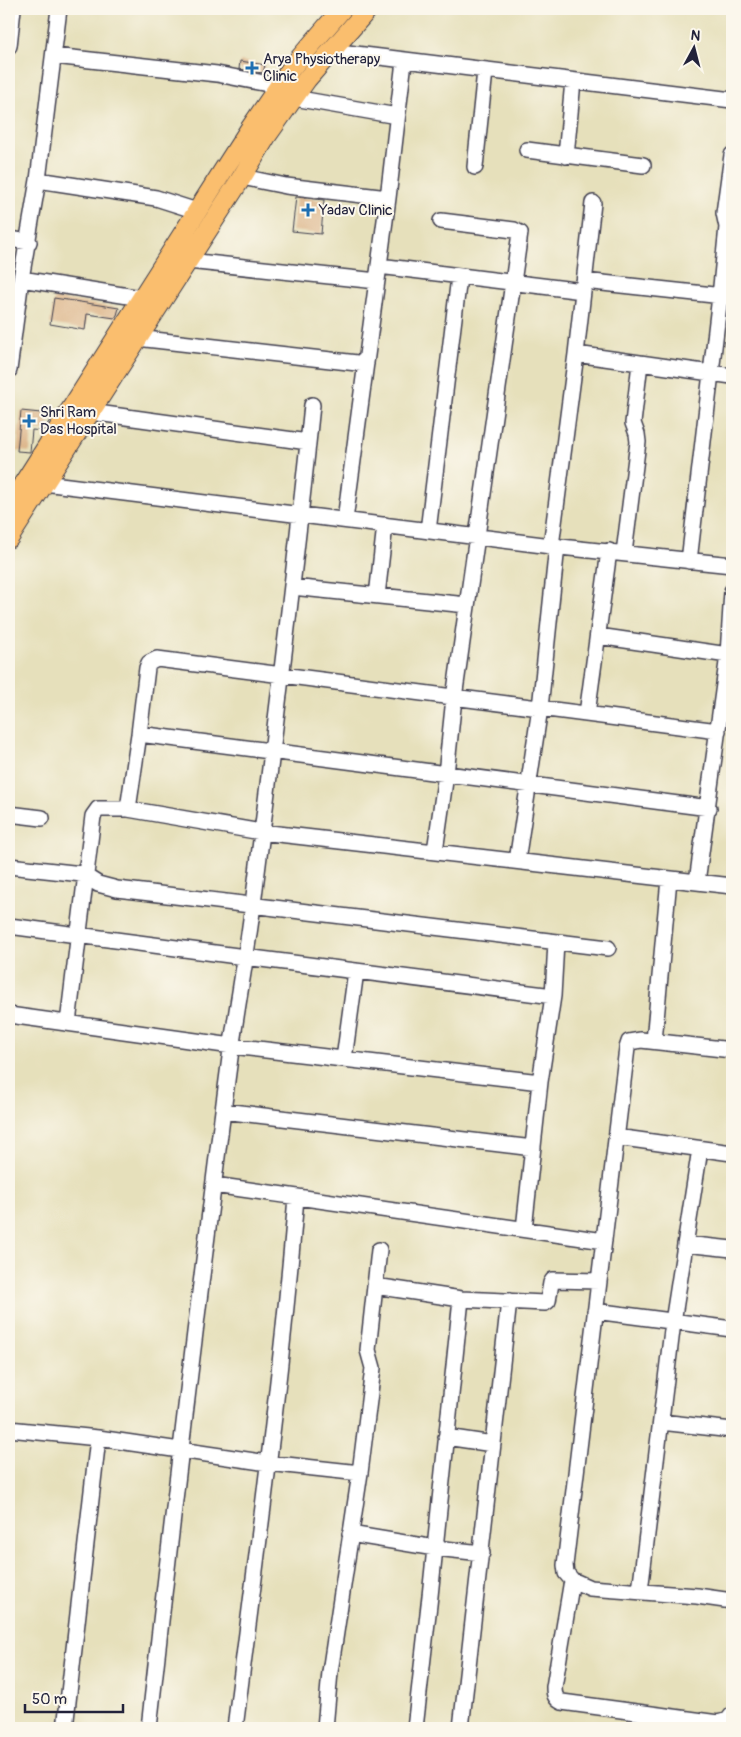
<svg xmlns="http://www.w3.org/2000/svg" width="741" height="1737" viewBox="0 0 741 1737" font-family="Pangolin,sans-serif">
	<rect width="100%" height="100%" fill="#fbf7ec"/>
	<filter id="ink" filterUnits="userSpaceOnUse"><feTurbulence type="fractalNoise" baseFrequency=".02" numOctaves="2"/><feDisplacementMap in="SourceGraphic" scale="10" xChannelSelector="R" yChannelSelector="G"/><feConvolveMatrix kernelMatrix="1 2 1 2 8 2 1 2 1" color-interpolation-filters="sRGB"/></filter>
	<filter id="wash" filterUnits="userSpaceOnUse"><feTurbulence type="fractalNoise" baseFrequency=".0096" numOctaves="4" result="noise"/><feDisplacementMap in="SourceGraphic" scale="20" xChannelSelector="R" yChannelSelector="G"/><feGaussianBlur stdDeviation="1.12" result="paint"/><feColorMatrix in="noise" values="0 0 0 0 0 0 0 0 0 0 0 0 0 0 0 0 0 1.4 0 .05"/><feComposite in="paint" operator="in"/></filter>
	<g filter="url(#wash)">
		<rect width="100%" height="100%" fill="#e6e0bb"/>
		<g id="blocks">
			<path fill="#dcb488" d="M240,61L265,65L263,73L239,69Z
				M296,197L324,200L321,234L292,231Z
				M54,298L119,308L117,315L115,318L87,314L85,330L50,324Z
				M21,411L51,414L50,420L43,431L32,430L30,452L17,451Z"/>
		</g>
	</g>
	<g filter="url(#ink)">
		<use href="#blocks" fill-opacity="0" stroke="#3f3e4e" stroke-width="1"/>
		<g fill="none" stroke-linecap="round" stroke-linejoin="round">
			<g stroke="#3f3e4e" stroke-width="18">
				<path id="minor" d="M9,46L13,9
					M331,51L732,100
					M54,56L217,74L279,86
					M294,98L397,116
					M527,150L643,165
					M566,156L573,81
					M475,167L485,71
					M242,177L286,186L388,198
					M38,180L156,198L197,211
					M9,239L29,242
					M188,261L377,281
					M379,266L583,291
					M21,279L141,298
					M584,281L732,297
					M137,338L366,364
					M576,354L732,376
					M9,370L21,279L38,180L59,9
					M90,412L308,442
					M44,483L551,546L732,565
					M345,520L388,198L404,61
					M428,531L459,277
					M551,546L576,354L593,203
					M624,553L638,442L637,434L633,423L640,363
					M689,561L720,296L727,227L724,213L732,155
					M292,587L467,605
					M377,596L385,525
					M598,636L728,655
					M587,714L609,551
					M139,734L709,808
					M128,809L139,734L147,668L149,663L157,659L718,731
					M9,814L42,818
					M435,851L446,774L454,698L520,233L514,230L441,221
					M517,861L540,708L557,546
					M9,866L82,874L98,884L117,889L608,948
					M697,882L728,655L732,591
					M9,926L245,957L553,996
					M9,1015L232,1046L540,1082
					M68,1023L93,816L98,809H128L261,832L732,886
					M654,1041L669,879
					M732,1050L641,1040L629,1042L627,1048L565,1565L566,1573L572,1580L590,1588L697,1596L732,1601
					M344,1059L356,971
					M223,1111L533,1148
					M616,1137L732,1153
					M214,1185L604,1241
					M524,1229L540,1082L553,996L556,942
					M685,1244L732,1249
					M375,1286L461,1299L545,1303L548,1301L551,1283L553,1280L599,1281
					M595,1311L732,1329
					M661,1422L732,1430
					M9,1429L98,1438L268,1463L360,1473
					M446,1437L493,1444
					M350,1534L435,1548L482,1553
					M572,1580L554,1687C554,1694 555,1699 562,1702L718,1723L728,1720L732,1715
					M640,1591L673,1322L700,1149
					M65,1728L98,1438
					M149,1728C174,1502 201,1276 231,1050C238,1001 247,953 253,904C274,738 295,572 312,405
					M235,1728C257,1551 282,1374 296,1197
					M325,1728L330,1672L360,1473L373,1368L368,1350L379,1250
					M415,1728L430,1596L461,1299
					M461,1728L509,1301"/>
			</g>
			<g stroke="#3f3e4e" stroke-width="21">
				<path id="major" d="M9,506L249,130L292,67L342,9
					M9,538L242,177L266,137L307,79L368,9"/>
			</g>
			<use href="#minor" stroke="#fff" stroke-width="15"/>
			<use href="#major" stroke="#fabe6e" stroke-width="19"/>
		</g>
	</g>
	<g fill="#1f6fb2" stroke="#fbf7ec" stroke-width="2">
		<path d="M249.5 60.5h5v5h5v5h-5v5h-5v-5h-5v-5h5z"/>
		<path d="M305.5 202.5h5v5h5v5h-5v5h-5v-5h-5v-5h5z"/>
		<path d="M26.5 413.5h5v5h5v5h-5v5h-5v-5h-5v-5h5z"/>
	</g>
	<g text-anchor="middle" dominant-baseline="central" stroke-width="4" stroke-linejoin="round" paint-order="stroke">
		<g font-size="15" fill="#22223b" stroke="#fbf7ec" text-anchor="start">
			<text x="263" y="59">Arya Physiotherapy<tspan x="263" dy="17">Clinic</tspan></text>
			<text x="319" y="210">Yadav Clinic</text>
			<text x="40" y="412">Shri Ram<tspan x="40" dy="17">Das Hospital</tspan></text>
		</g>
	</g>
	<rect width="741" height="1737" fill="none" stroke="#fbf7ec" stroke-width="30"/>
	<g transform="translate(694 48) rotate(7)" stroke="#fbf7ec" stroke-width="4" paint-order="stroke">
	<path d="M0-4L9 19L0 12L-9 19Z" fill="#22223b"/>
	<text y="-8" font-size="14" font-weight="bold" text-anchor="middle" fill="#22223b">N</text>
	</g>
	<path d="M25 1704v8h98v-8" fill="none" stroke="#22223b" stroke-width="2.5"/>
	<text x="32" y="1704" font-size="15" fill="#22223b" stroke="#fbf7ec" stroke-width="4" paint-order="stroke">50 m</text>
</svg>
